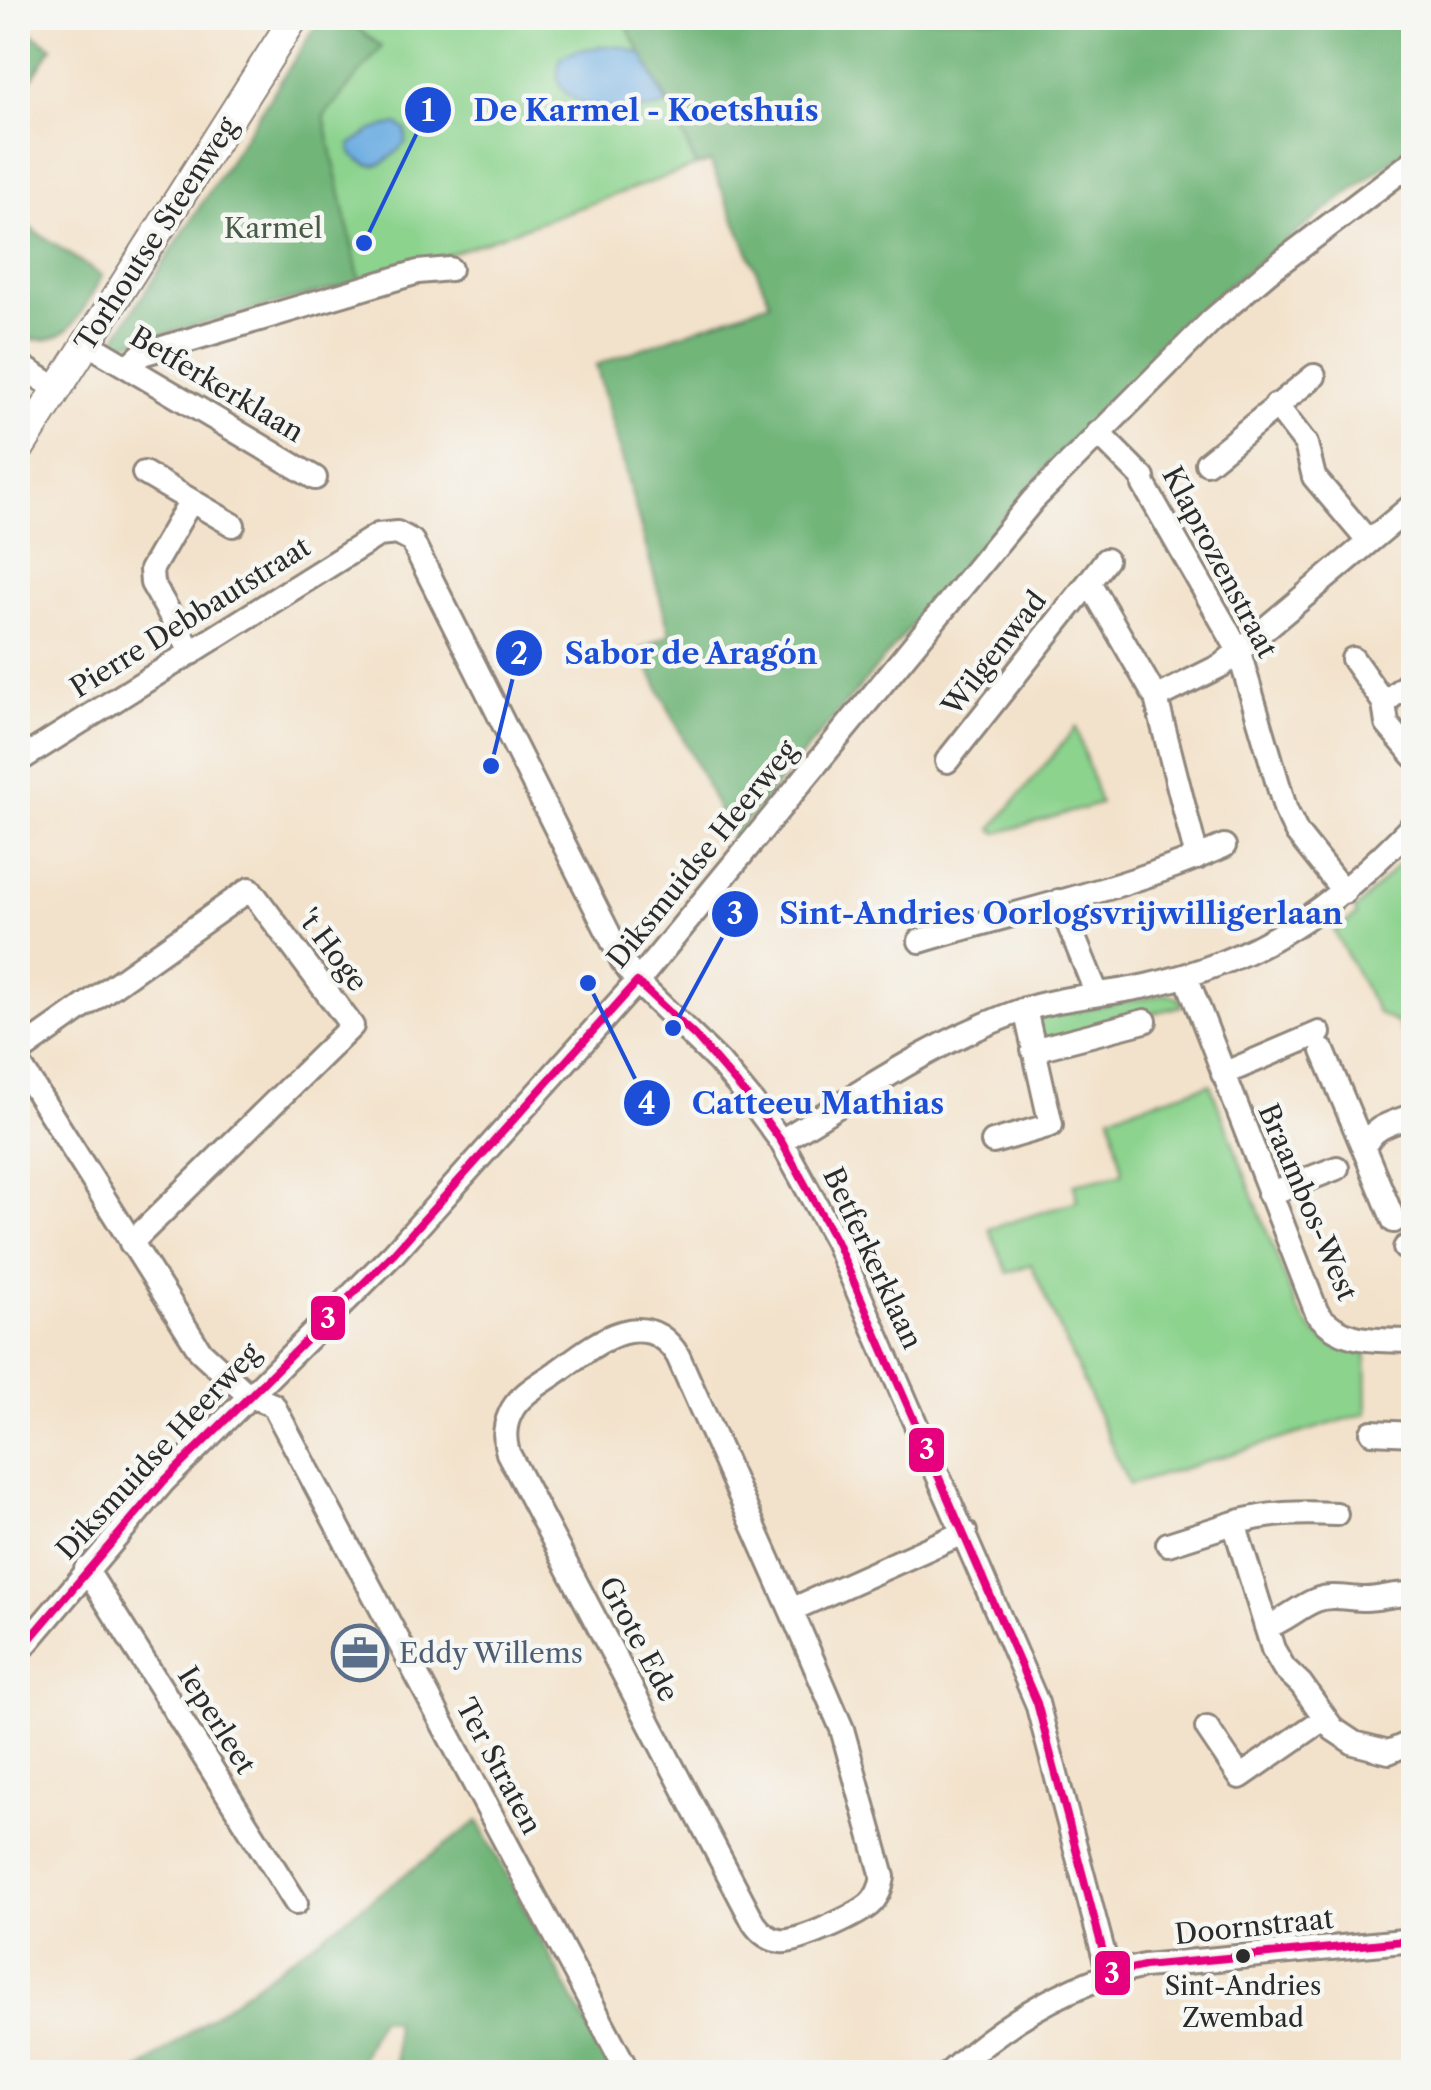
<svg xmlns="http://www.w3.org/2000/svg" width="1431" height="2090" viewBox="0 0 1431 2090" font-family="'Libre Caslon Text',serif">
	<rect width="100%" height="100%" fill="#f6f6f2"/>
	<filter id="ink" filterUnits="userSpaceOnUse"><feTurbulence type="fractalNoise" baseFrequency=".01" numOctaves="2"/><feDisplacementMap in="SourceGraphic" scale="20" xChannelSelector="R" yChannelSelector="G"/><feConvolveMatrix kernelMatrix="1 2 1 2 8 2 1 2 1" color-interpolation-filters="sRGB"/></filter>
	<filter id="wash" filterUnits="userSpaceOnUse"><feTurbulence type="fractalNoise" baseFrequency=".0048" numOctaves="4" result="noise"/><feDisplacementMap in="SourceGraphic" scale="40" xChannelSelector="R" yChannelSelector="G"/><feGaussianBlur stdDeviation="2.25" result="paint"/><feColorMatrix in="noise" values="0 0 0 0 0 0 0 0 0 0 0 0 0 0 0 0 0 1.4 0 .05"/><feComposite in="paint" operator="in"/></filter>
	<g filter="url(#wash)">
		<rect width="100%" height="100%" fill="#f3e2cb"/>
		<path fill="#8cd38e" stroke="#5c7f5c" stroke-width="2.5" d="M345,18H622L674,112L696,166L405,270L356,283L324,116L381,47Z
			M1076,727L1100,804L997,833L992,829Z
			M1413,849V869L1405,876L1414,887L1413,1061L1398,1024L1378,1013L1334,931L1357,915L1355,910Z
			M1167,994L1179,998L1182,1006L1051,1039L1039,1036L1038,1018Z
			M1210,1084L1296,1307C1312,1337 1332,1351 1366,1353L1367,1413L1129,1485L1031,1264L1008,1273L989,1229L1077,1201L1074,1184L1123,1173L1110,1115Z"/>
		<path fill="#71b579" stroke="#4e7052" stroke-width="2.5" d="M321,18H345L382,47L324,116L360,282L149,338L111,345Z
			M622,18H1413V144L1222,290L1053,459L732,838L640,650L670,634L596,365L770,302L710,162L696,166L674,112Z
			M18,24L52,47L18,100Z
			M18,220L102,276C80,313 68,354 18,335Z
			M478,1821L612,2072H396L394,2021L379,2018L355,2072L323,2070L136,2072Z"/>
		<path fill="#70afe3" stroke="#4e6d87" stroke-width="2.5" d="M601,47H623L643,55L667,105C643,115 576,112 562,88C555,77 558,68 561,57L579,50Z
			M397,124L406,130V142C387,162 375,177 351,153V144L373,130Z"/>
	</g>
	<g filter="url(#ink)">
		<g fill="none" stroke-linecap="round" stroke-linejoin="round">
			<g stroke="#8f867b" stroke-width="28">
				<path id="minor" d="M87,343L315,478
					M18,364L57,389
					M129,366L142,354L418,272L450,269
					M1276,405L1306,444L1314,477L1368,541
					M1098,433L1143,478L1144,485L1238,649L1286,811L1297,833L1344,892
					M1207,463L1314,376
					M144,473L233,525
					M190,502L151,570L152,583L192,653
					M1106,560L1089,582L1156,698L1197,858
					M1353,659L1384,703
					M1414,679L1384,703L1387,724L1414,756
					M1156,698L1222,665L1414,504
					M18,761L378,535L397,533L412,541L623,962L637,982L719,1062L753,1103L781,1141L836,1241L1037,1703L1109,1974
					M947,761L1089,582
					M1059,901L1097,994
					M920,941C1022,910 1127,889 1224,846
					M1186,976L1317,1313C1342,1344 1377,1340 1414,1341
					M1033,1050L1145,1021
					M1323,1051L1394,1221
					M18,1053L250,889L352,1026L131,1243
					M18,1062L201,1352L248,1395L273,1405L628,2072
					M1223,1074L1319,1033
					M781,1141C859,1094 934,1041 1020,1011C1061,997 1105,995 1146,986C1262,960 1333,908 1414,824
					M993,1142L1051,1125L1025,1009
					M1364,1148C1372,1126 1393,1123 1414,1115
					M1269,1194L1337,1168
					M1405,1248L1414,1247
					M1372,1432L1414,1434
					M1336,1514C1300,1512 1268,1513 1234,1523L1273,1649L1284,1668L1301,1684L1333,1729L1354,1743L1389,1752L1414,1741
					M1168,1544L1234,1523
					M86,1569L296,1903
					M791,1610L678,1356C644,1301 591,1347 557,1372C540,1384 518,1395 510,1414C504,1427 504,1440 508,1453L754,1923C760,1932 768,1939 780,1941C797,1944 855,1916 869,1905C878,1897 881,1888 883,1877L842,1729L791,1610L965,1532
					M1266,1627C1285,1621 1298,1607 1316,1600C1332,1594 1348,1599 1365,1599C1382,1599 1394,1593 1414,1594
					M18,1653L164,1481L393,1254L637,982L1033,500L1212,320L1268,272L1414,161
					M1207,1728L1240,1777L1325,1718
					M950,2072C1005,2022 1070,1982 1144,1966L1414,1940"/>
			</g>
			<g stroke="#8f867b" stroke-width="32">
				<path id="major" d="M18,451L294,18"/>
			</g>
			<use href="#minor" stroke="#fff" stroke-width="22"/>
			<use href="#major" stroke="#fff" stroke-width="28"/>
			<g stroke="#f6f6f2" stroke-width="15">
				<path id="bus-1" d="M637,982L695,1036L753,1103L781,1141L836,1241L1037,1703L1109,1974
					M18,1653L164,1481L393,1254L637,982
					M1109,1974L1144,1966L1414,1940"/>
			</g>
			<use href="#bus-1" stroke="#e6007e" stroke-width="8"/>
		</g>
	</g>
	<defs>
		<g id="office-ring" transform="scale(2.875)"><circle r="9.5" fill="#f6f6f2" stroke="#5c6f8a" stroke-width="1.5"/><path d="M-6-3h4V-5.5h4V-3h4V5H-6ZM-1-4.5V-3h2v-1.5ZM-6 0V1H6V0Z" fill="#5c6f8a"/></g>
	</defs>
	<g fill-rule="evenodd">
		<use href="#office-ring" x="360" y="1653"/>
	</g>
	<circle fill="#2b2b2b" stroke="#f6f6f2" stroke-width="4" cx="1243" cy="1956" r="9"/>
	<g text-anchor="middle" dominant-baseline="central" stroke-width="9" stroke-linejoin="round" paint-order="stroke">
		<g font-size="26" fill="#2b2b2b" stroke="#f6f6f2">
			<text x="1243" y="1986">Sint-Andries<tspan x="1243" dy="32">Zwembad</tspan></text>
		</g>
		<g font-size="28" fill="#485d49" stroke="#f6f6f2">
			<text x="273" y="228">Karmel</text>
		</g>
		<g font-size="28" fill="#2b2b2b" stroke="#f6f6f2">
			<text transform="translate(156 234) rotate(-57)">Torhoutse Steenweg</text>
			<text transform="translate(217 384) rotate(31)">Betferkerklaan</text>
			<text transform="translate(1220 562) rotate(62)">Klaprozenstraat</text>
			<text transform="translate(190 617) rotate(-32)">Pierre Debbautstraat</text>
			<text transform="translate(994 653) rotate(-52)">Wilgenwad</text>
			<text transform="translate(702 854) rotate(-51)">Diksmuidse Heerweg</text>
			<text transform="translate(333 950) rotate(53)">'t Hoge</text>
			<text transform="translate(1308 1202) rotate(67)">Braambos-West</text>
			<text transform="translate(873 1258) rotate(65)">Betferkerklaan</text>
			<text transform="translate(158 1451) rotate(-47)">Diksmuidse Heerweg</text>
			<text transform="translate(639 1639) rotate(62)">Grote Ede</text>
			<text transform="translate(217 1720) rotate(58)">Ieperleet</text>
			<text transform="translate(499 1766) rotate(62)">Ter Straten</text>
			<text transform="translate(1254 1926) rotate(-6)">Doornstraat</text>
		</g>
		<g font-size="28" fill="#4e5e75" stroke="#f6f6f2" text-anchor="start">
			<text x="399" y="1653">Eddy Willems</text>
		</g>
	</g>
	<path fill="none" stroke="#1d4ed8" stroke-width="4" d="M364 243L428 110M491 766L519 653M673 1028L735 914M588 983L647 1103"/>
	<g fill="#1d4ed8" stroke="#f6f6f2" stroke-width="4">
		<circle cx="364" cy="243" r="10"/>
		<circle cx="491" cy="766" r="10"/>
		<circle cx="673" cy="1028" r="10"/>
		<circle cx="588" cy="983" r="10"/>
		<circle cx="428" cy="110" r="25"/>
		<circle cx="519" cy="653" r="25"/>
		<circle cx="735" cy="914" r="25"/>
		<circle cx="647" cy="1103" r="25"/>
	</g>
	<g font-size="30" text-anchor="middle" font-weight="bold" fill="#fff">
		<text x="428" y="121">1</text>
		<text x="519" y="664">2</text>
		<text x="735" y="924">3</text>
		<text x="647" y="1114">4</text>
	</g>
	<g font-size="30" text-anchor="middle" font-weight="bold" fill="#1d4ed8" stroke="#f6f6f2" stroke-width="9" stroke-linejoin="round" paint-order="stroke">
		<text x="646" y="121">De Karmel - Koetshuis</text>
		<text x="691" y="664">Sabor de Aragón</text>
		<text x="1061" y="924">Sint-Andries Oorlogsvrijwilligerlaan</text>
		<text x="818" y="1114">Catteeu Mathias</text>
	</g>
	<g stroke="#f6f6f2" stroke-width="4">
		<rect x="309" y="1294" width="38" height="48" rx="10" fill="#e6007e"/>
		<rect x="907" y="1426" width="39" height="48" rx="10" fill="#e6007e"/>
		<rect x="1093" y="1949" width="39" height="48" rx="10" fill="#e6007e"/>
	</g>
	<g font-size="28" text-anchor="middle" font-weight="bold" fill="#fff">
		<text x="328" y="1328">3</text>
		<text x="927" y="1459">3</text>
		<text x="1112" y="1983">3</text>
	</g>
	<rect width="1431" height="2090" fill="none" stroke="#f6f6f2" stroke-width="60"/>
</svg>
